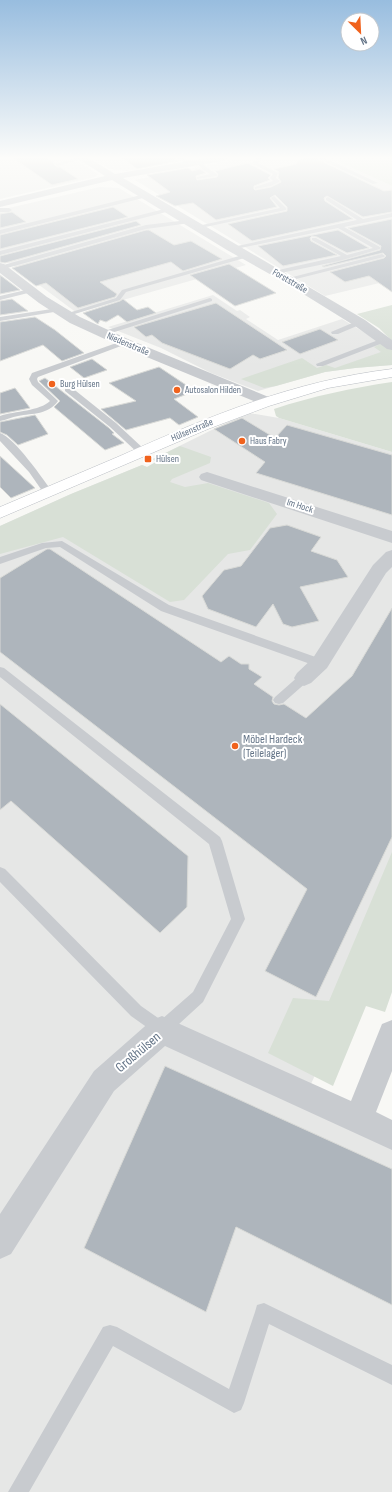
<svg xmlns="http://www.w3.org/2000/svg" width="392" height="1492" viewBox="0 0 392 1492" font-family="'Sofia Sans Condensed',sans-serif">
	<rect width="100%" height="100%" fill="#f8f8f5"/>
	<path fill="#e6e7e6" d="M0,158H72L98,174L95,177L0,199Z
		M92,158H197L127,171L110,169Z
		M243,158H330L392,186V280L325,296L135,180Z
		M100,187L119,188L246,265L77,313L0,256V210Z
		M213,295L237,311L240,310L250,317L246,319L278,340L342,319L392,349V365L355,368L325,372L258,391L211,373L161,348L108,327Z
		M249,413L279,418L392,452V905L311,1084L392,1131V1492H0V526L71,494L142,465L147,467L156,462L153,459L226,423Z"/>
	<path fill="#d8e0d6" d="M330,158H392V186Z
		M392,305V341L379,328L357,314Z
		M382,343L392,349V365L355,368L325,372L276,386L264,388L241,379L302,358L317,368L326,365L335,368L381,352L374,347Z
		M392,382V452L279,418L276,416L274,409C313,396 352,388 392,382Z
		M180,446L211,457L210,463L172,479L170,482L185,487L208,483L269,503L277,514L250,550L228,554L184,600L170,602L63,537L0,554V526L71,494L142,465L147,467L156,462L153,459Z
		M392,852V992L385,1012L366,1006L333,1086L268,1053L293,998L329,1001Z"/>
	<path fill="#aeb5bc" stroke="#d9dad7" d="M13,158H47L54,163V164L57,167H60L78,179L52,185Z
		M122,158H173L178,161L137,169Z
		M306,158H315L384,191L392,190V212L363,217L327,196L324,198L325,201L353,219L252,241L228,224L287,211V207L275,195L270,198L277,207L216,220L193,203L175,206L156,196L170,192L147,175L188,168L192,171L200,169L206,173L196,176L197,180L217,177L218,174L215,171L248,163L271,175L268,178L270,180L254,186V189L255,190L271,187L281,182L278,177L279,172L274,169L296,164L297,160Z
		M113,207L128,217L0,249V235Z
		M12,212L26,222L0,228V214Z
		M392,219V292L369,276L345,282L330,272L384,258L386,256L383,253L324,267L322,266L380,250L381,246L348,228Z
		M136,221L141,225L5,263L0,262V256Z
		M146,230H149L174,245L191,241L222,259L183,271L171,262L100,282L117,294L115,297L78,308L46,283L36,286L12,268Z
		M338,230L369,248L347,253L317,237L312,236L310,238L311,241L337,255L283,266L258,246Z
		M229,264L276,293L235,306L190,275Z
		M0,275L20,290L0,294Z
		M12,299L28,311L0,315V301Z
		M123,299L137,310L148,307L156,313L127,322L118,315L106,322L100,320L98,324L83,313L120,301Z
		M216,303L287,350L260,359L253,355L230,369L162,343L152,335L146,337L134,327Z
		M35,317L55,330L84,353L62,361L43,345L0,361V322Z
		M320,329L338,340L300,354L282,342Z
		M92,359L107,370L84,378L70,367Z
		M159,367L195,391L174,399L198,417L179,425L170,418L126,430L101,409L136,401L109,383Z
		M45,378L109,428L114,433L112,434L124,443L105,450L54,407L60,401L39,381Z
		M15,388L30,408L0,414V393Z
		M35,415L48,434L18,445L7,435L0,432V422Z
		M242,418L275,438L287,425L392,455V515L256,473L265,462L214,429Z
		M0,456L35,488L11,498L0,487Z
		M287,525L321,537L311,551L337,560L348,577L300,587L319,621L292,627L283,624L273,604L256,627L208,609L202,596L224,570L241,566L270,528Z
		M47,549H50L221,662L229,656L241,664H249V669L262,677L254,684L273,697L272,701L274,704L279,705L284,704L306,718L352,676L392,608V837L316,997L265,971L307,889L0,652V578Z
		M0,704L188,856L187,907L160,933L11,801L0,810Z
		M165,1066L392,1169V1305L236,1227L206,1312L84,1248Z"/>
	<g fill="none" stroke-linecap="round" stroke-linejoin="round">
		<g stroke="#babec4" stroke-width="1">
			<path id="secondary" d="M392,369V377L328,388L269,406L208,429L0,518V507C40,490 80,473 120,456C210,416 293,381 392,369Z"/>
		</g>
		<path fill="#c8cbcf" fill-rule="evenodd" d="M75,158H85L58,166L55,164Z
			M178,158H185L192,164L187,165Z
			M256,158H262L258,163L278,173L276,178L280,181L279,182L271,186L255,189V187L273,181L270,178L273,174L253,164L252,163Z
			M317,158H325L378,183L373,184Z
			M199,160L207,168L217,174V176L197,179V177L210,174L203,170L197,163V161Z
			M145,194L148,196L147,197L0,234V230Z
			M274,196L286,208V210L196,229L193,227L280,208L271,198Z
			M328,197L363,219L392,213V217L344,227L380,247V249L339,261L276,274L274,273V271L341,256L312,240V238H316L347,255L373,248L338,228L231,250L228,248L357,220L326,200V198Z
			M0,208H9L12,210L9,212H0Z
			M168,208L170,209V211L0,255V251Z
			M188,220L191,222L190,223L146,229L0,270V266L146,225Z
			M246,254L248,255V257L126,292L120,300L68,316L66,317L62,315L116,298L122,290Z
			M382,254L385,256L384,257L288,281L285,279Z
			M30,289L32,290V292L0,300V296Z
			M210,298L212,299V301L105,335H102L98,333Z
			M58,308L60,309V311L0,321V317Z
			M357,321H363L364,323L338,334H332L331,332Z
			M381,339H387L388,341L323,366H317L316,364Z
			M122,341H125L129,343L38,377L37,379L38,382L58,401C48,415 33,413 18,416C12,417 6,420 0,421V416C15,411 40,411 50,401L32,385L29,379L32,373Z
			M65,387H71L116,423L145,450L146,452L145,454H139L110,427L65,391Z
			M0,433C14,437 44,480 53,493L51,495H45L29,472L0,441Z
			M62,541L169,605L324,660L326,663L324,666H316L161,611L60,547L46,548L0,564V557L42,543Z
			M0,667L4,668L220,837L222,841L245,919L203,1002L167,1035L162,1038L131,1016L0,882V867L5,869L141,1006L161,1020L193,992L231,919L209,844L0,677Z
			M304,674L308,675L310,678L308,681L283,703L279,704L275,703L273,700L275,697L300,675Z
			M264,1303L392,1365V1385L269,1324L244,1403L241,1410L234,1413L113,1346L29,1492H8L103,1327L110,1325L117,1327L229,1389L255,1312L257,1305Z"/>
		<path fill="#c8cbcf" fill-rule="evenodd" d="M77,158H89L115,174L205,158H228L223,161L123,178L365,320L392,340V350L387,349L355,326L284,282L227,250L112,180L0,207V201L105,176Z
			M0,263L4,264L47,297L80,317L130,340L271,398L273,401L271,404L266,405L261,404L120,346L70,323L39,303L0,273Z
			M207,472L392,531V543L201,480L199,477L201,474Z
			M392,550V567L386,573L327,668L311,683L304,686L297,683L294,678L297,673L313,658L373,565L386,552Z
			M162,1016L351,1101L382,1024L392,1020V1071L376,1112L392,1120V1150L165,1046L114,1091L11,1254L0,1259V1214L94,1071L152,1020Z"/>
		<use href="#secondary" fill="#fff" fill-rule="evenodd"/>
	</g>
	<linearGradient id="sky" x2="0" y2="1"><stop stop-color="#98bddf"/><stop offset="0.43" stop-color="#fcfcfa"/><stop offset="1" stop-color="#fcfcfa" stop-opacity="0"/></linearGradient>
	<rect width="392" height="367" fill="url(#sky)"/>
	<g fill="#f0621d" stroke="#fff" stroke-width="1.5">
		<circle cx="52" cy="384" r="4"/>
		<circle cx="177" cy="390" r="4"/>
		<circle cx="242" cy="441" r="4"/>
		<rect x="144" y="455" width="8" height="8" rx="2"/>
		<circle cx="235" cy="746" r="4"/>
	</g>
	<g text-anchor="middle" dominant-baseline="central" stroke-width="4" stroke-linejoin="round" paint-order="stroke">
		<g font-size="10" fill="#657588" stroke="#fff">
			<text transform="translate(290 281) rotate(30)">Forststraße</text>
			<text transform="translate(128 344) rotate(23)">Niedenstraße</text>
			<text transform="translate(192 430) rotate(-23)">Hülsenstraße</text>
			<text transform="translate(300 506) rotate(18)">Im Hock</text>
		</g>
		<g font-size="10" fill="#657588" stroke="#fff" text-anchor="start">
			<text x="60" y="384">Burg Hülsen</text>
			<text x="185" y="390">Autosalon Hilden</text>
			<text x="250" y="441">Haus Fabry</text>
			<text x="156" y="459">Hülsen</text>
		</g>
		<g font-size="12" fill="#657588" stroke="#fff" text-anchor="start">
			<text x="243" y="739">Möbel Hardeck<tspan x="243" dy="14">(Teilelager)</tspan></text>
		</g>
		<g font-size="14" fill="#657588" stroke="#fff">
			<text transform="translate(138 1052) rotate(-40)">Großhülsen</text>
		</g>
	</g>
	<g transform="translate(360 32) rotate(156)"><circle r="19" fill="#ffffff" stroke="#c1c8cf"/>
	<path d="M0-3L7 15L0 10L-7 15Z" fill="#f0621d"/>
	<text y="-6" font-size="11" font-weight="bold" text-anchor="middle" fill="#657588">N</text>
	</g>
</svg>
